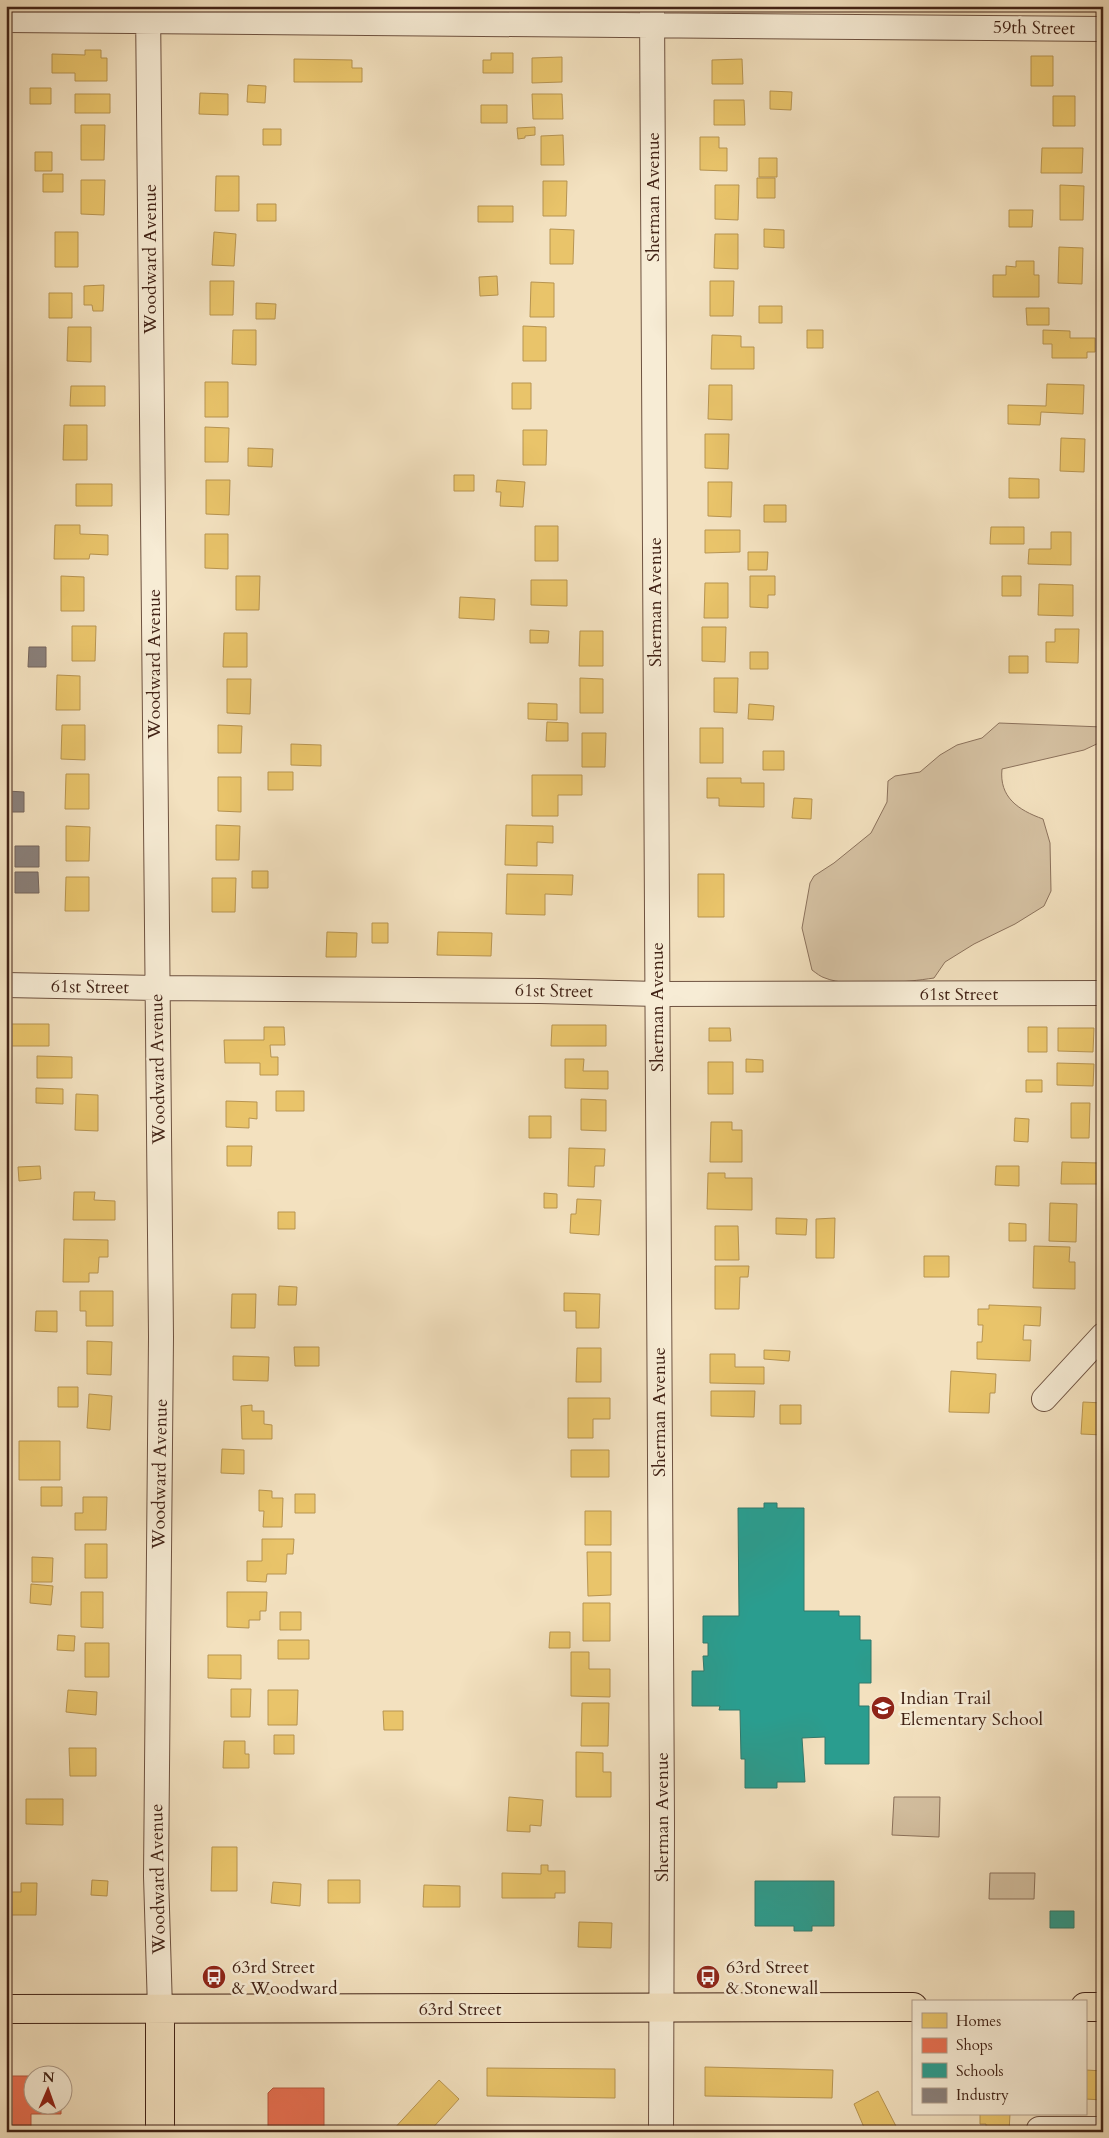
<svg xmlns="http://www.w3.org/2000/svg" width="1109" height="2138" viewBox="0 0 1109 2138" font-family="Cardo,serif">
	<rect width="100%" height="100%" fill="#f3e1bf"/>
	<filter id="stains"><feTurbulence type="fractalNoise" baseFrequency=".004" numOctaves="4"/><feColorMatrix values="0 0 0 0 .2 0 0 0 0 .09 0 0 0 0 .02 0 0 0 .5 -.17"/></filter>
	<radialGradient id="worn" r=".72"><stop offset=".6" stop-color="#630" stop-opacity="0"/><stop offset="1" stop-color="#630" stop-opacity=".3"/></radialGradient>
	<path fill="#d5c1a2" stroke="#8c725c" d="M999,723L1103,727V741L1084,750L1002,769C999,797 1018,810 1043,819L1050,843L1051,891L1044,906L1015,924L974,944L945,962L934,978C908,982 849,988 825,978C821,977 816,973 812,970L802,928L810,883L814,876L834,863L871,833L887,802L888,781L895,776L920,772L940,755L957,745L982,738Z
		M894,1797H940L939,1837L892,1835Z
		M990,1873H1035L1034,1899H989Z"/>
	<path fill="#e9c46a" stroke="#b79451" d="M85,50H101V58H107V81H75V73H52V54L85,55Z
		M491,53H513V73H483V60H491Z
		M1031,56H1053V86H1031Z
		M562,57V82L532,83V58Z
		M294,59L352,60V68H362V82H294Z
		M742,59L743,84H712V60Z
		M248,85L266,86L265,103L247,102Z
		M30,88H51V104H30Z
		M770,91L792,92L791,110L770,109Z
		M200,93L228,94V115L199,114Z
		M75,94H110V113H75Z
		M532,94H562L563,119H533Z
		M1053,96H1075V126H1053Z
		M714,100H744L745,125H714Z
		M481,105H507V123H481Z
		M81,125H105L104,160H81Z
		M535,127V135L525,136V138L518,139L517,128Z
		M263,129H281V145H263Z
		M563,135L564,165H541V136Z
		M700,137H719V148H727V171L700,170Z
		M1042,148H1083L1082,173H1041Z
		M35,152H52V171H35Z
		M759,158H777V177H759Z
		M43,174H63V192H43Z
		M216,176H239V211H215Z
		M757,178H775V198H757Z
		M81,180H105L104,215L81,214Z
		M543,181H567L566,216H543Z
		M715,185H739L738,220L715,219Z
		M1060,185L1084,186L1083,220H1060Z
		M257,204H276V221H257Z
		M478,206H513V222H478Z
		M1009,210H1033L1032,227H1009Z
		M550,229L574,230L573,264H550Z
		M764,229L784,230V248L764,247Z
		M55,232H78V267H55Z
		M214,232L236,234L234,266L212,265Z
		M715,234H738V269L714,268Z
		M1059,247L1083,248L1082,284L1058,283Z
		M1016,261H1034V275H1039V297H993V275H1006V266L1016,267Z
		M497,276L498,295L480,296L479,277Z
		M210,281H234L233,315H210Z
		M710,281H734L733,316H710Z
		M531,282L554,283V317H530Z
		M104,285L103,311H93L92,305H84V286Z
		M49,293H72V318H49Z
		M256,303L276,304L275,319H256Z
		M759,306H782V323H759Z
		M1026,308H1049V325H1027Z
		M523,326L546,327V361H523Z
		M68,327H91V362L67,361Z
		M233,330H256V365L232,364Z
		M807,330H823V348H807Z
		M1043,330L1070,331V338H1095V352H1087V358H1052V344H1043Z
		M712,335L741,336V347H754V369H711Z
		M205,382H228V417H205Z
		M512,383H531V409H512Z
		M1047,384L1084,385L1083,414L1041,412L1040,425L1008,424V405L1046,406Z
		M709,385H732V420L708,419Z
		M71,386H105V406H70Z
		M64,425H87V460H63Z
		M205,427L229,428L228,462H205Z
		M523,430H547L546,465H523Z
		M705,434H729L728,469L705,468Z
		M1061,438L1085,439L1084,472L1060,471Z
		M248,448L273,449L272,467L248,466Z
		M454,475H474V491H454Z
		M1009,478L1039,479V498H1009Z
		M206,480H230L229,515L206,514Z
		M497,480L525,482L523,507L500,506L501,492H496Z
		M708,482H732L731,517L708,516Z
		M76,484H112V506H76Z
		M764,505H786V522H764Z
		M55,525H80V534L108,535V555L90,554L89,559H54Z
		M535,526H558V561H535Z
		M991,527H1024V544H990Z
		M705,530H740V552L705,553Z
		M1051,532H1071V565L1028,564L1029,549H1051Z
		M205,534H228V569L205,568Z
		M748,552H768L767,570H748Z
		M61,576L84,577V611H61Z
		M236,576H260L259,610H236Z
		M750,576H775V595H768V608L750,607Z
		M1002,576H1021V596H1002Z
		M531,580H567V606L531,605Z
		M705,583H728V618H704Z
		M1039,584L1073,585V616L1038,615Z
		M460,597L495,599L494,620L459,618Z
		M72,626H96L95,661H72Z
		M702,627H726L725,662L702,661Z
		M1055,629H1079L1078,663L1046,662V642H1055Z
		M530,630L549,631L548,643H530Z
		M580,631H603V666H579Z
		M224,633H247V667H223Z
		M750,652H768V669H750Z
		M1009,656H1028V673H1009Z
		M57,675L80,676V710H56Z
		M580,678L603,679V713H580Z
		M714,678H738L737,713L714,712Z
		M227,679H251L250,714L227,713Z
		M528,703L557,704V720L528,719Z
		M749,704L774,706L773,720L748,719Z
		M547,722L568,723V741H546Z
		M62,725H85V760L61,759Z
		M218,725L242,726L241,753H218Z
		M700,728H723V763H700Z
		M582,733H606L605,767H582Z
		M291,744L321,745V766L291,765Z
		M763,751H784V770H763Z
		M268,772H293V790H268Z
		M66,774H89V809H65Z
		M532,775H582V795H558V816H532Z
		M218,777H241V812L218,811Z
		M707,778H741V783H764V807L719,806V798H707Z
		M794,798L812,799L811,819L792,818Z
		M216,825L240,826L239,860H216Z
		M506,825L553,826V843L537,842V866L505,865Z
		M66,826L90,827L89,861H66Z
		M252,871H268V888H252Z
		M507,874L573,875L572,895L545,894V915L506,914Z
		M698,874H724V917H698Z
		M66,877H89V911H65Z
		M212,878H236L235,912H212Z
		M372,923H388V943H372Z
		M327,932L357,933L356,957H326Z
		M438,932L492,933L491,956L437,955Z
		M6,1024H49V1046H6Z
		M552,1025H606V1046H551Z
		M264,1027H284L285,1045H270L271,1057H278V1075H260V1063H225L224,1040H264Z
		M1028,1027H1047V1052H1028Z
		M709,1028H730L731,1041H709Z
		M1058,1028H1094L1093,1052L1058,1051Z
		M37,1056L72,1057V1078H37Z
		M565,1059H584L583,1071H608V1089L565,1088Z
		M746,1059L763,1060V1072H746Z
		M708,1062H733V1094H708Z
		M1057,1063L1094,1064L1093,1086L1057,1085Z
		M1026,1080H1042V1092H1026Z
		M36,1088L63,1089V1104L36,1103Z
		M276,1091H304V1111H276Z
		M76,1094L98,1095V1131L75,1130Z
		M581,1099L606,1100V1131L581,1130Z
		M226,1101L257,1102V1119L249,1118V1128L226,1127Z
		M1071,1103H1090L1089,1138H1071Z
		M529,1116H551V1138H529Z
		M1015,1118L1029,1119L1028,1142L1014,1141Z
		M711,1122H732V1130H742V1162H710Z
		M227,1146H252L251,1166H227Z
		M569,1148L605,1149L604,1166H595L594,1187L568,1186Z
		M1062,1162L1099,1163V1184H1061Z
		M40,1166L41,1179L19,1181L18,1167Z
		M996,1166H1019V1186L995,1185Z
		M708,1173H725V1178H752V1210L707,1209Z
		M74,1192H95L94,1200L115,1201V1220H73Z
		M544,1193L557,1194V1208H544Z
		M577,1199L601,1200L599,1235L570,1233L571,1214H576Z
		M1050,1203L1077,1204L1076,1242L1049,1241Z
		M278,1212H295V1229H278Z
		M776,1218L807,1219L806,1235L776,1234Z
		M835,1218L834,1258H816V1219Z
		M1009,1223L1026,1224V1241H1009Z
		M715,1226H738L739,1260H715Z
		M64,1239L108,1240V1257H99L98,1273H89V1282H63Z
		M1034,1246L1070,1247L1069,1262H1075V1289L1033,1288Z
		M924,1256H949V1277H924Z
		M715,1266H749L748,1277H740L739,1309H715Z
		M279,1286L297,1287L296,1305H278Z
		M80,1291H113V1326H86V1311H80Z
		M564,1293L600,1294L599,1328H576V1311H564Z
		M232,1294H256L255,1328H231Z
		M989,1305L1041,1307L1040,1326L1024,1325L1023,1340H1031L1030,1361L977,1359V1342H982L983,1325H978V1309H989Z
		M36,1311H57V1332L35,1331Z
		M87,1341L112,1342L111,1375L87,1374Z
		M294,1347H319V1366H295Z
		M577,1348H601V1382H576Z
		M764,1350L790,1351L789,1361L764,1359Z
		M710,1354H735V1367H764V1384L710,1383Z
		M233,1356L269,1357L268,1381L233,1380Z
		M951,1371L996,1374L995,1393H990L989,1413L949,1412Z
		M58,1387H78V1407H58Z
		M711,1391H755L754,1417L711,1416Z
		M89,1394L112,1396L110,1430L87,1428Z
		M568,1398H610V1419H593V1438H568Z
		M1083,1402L1103,1403V1435L1081,1434Z
		M252,1405V1411H264V1424L272,1425V1439H242L241,1406Z
		M780,1405H801V1424H780Z
		M19,1441H60V1480H19Z
		M222,1449L244,1450V1474L221,1473Z
		M571,1450H609V1477H571Z
		M41,1487H62V1506H41Z
		M259,1490L272,1491V1498H283L282,1527H263L264,1511H259Z
		M295,1494H315V1513H295Z
		M83,1497H107L106,1530H75V1513H83Z
		M585,1511H611V1545H585Z
		M262,1539H294L293,1554H287L286,1574H267L266,1582L247,1581V1561H262Z
		M85,1544H107V1578H85Z
		M587,1552H611V1595L588,1596Z
		M32,1557L53,1558L52,1582H32Z
		M31,1584L53,1586L51,1605L30,1603Z
		M81,1592H103V1628L81,1627Z
		M227,1592H267L266,1611H260V1620H249V1628L227,1627Z
		M583,1603H610V1641H583Z
		M280,1612H301V1630H280Z
		M550,1632H570V1648H549Z
		M58,1635L75,1636L74,1651L57,1650Z
		M278,1640H309V1659H278Z
		M85,1643H109V1677H85Z
		M571,1652H589V1669H610V1697L571,1696Z
		M208,1655H241V1679L208,1678Z
		M231,1689H251L250,1717H231Z
		M68,1690L97,1692L96,1715L66,1712Z
		M268,1690H298L297,1725H268Z
		M582,1703H609L608,1746H581Z
		M383,1711H403V1730H384Z
		M274,1735H294V1754H274Z
		M224,1741H245V1754H249V1768H223Z
		M69,1748H96V1776H70Z
		M576,1752L603,1753V1772H611V1797H576Z
		M509,1797L543,1800L541,1826L530,1825V1832L507,1831Z
		M26,1799H63V1825L26,1824Z
		M212,1847H237V1891H211Z
		M541,1865H548V1871H565V1893H555V1898H502V1873L541,1874Z
		M92,1880L108,1881L107,1896L91,1895Z
		M328,1880H360V1903H328Z
		M273,1882L301,1884L300,1906L271,1903Z
		M21,1883H37L36,1915H6V1892H21Z
		M424,1885L460,1886V1907H423Z
		M579,1922L612,1923L611,1948L578,1947Z
		M1085,2059L1086,2070L1103,2071V2100L1085,2099Z
		M705,2067L833,2070L832,2098L705,2096Z
		M487,2068L615,2069V2098L487,2096Z
		M439,2080L459,2099L429,2132H391Z
		M878,2091L899,2132H866L854,2104Z
		M980,2114H1010L1009,2132H986V2124H980Z"/>
	<path fill="#e76f51" stroke="#b6583f" d="M7,2076H32V2106H61V2114H31V2129H7Z
		M273,2088H324V2130L268,2132V2093Z"/>
	<path fill="#2a9d8f" stroke="#31786b" d="M764,1503H777V1508H804V1611H839V1616H860V1640H871V1683H859V1706H869V1764H825V1737L802,1738L805,1782H777V1788H745V1759H741L740,1710H719L720,1706H692V1671H704L703,1656H708V1643H703V1616H739L738,1508H764Z
		M755,1881H834V1926H812V1931H794V1926H755Z
		M1050,1911H1074V1928H1050Z"/>
	<path fill="#8a817c" stroke="#74655d" d="M29,647H46V667H28Z
		M6,746H9L8,766H6Z
		M7,791L24,792V812H6Z
		M15,846H39V867H15Z
		M15,872H38L39,893H15Z"/>
	<g fill="none" stroke-linecap="round" stroke-linejoin="round">
		<g stroke="#6e5240" stroke-width="26">
			<path id="minor" d="M148,6L161,1337L156,1876L160,2009
				M652,6L662,1823L661,2132
				M6,20L1103,29
				M6,985L157,988L540,991L657,994L1103,993
				M1044,1399L1103,1335
				M1039,2129H1103"/>
		</g>
		<g stroke="#422316" stroke-width="30">
			<path id="major" d="M1085,2007H1103
				M6,2009L913,2007
				M160,2132V2009"/>
		</g>
		<use href="#minor" stroke="#f7ecd5" stroke-width="24"/>
		<use href="#major" stroke="#f3e1bf" stroke-width="28"/>
	</g>
	<defs>
		<g id="school-disc" transform="scale(1.25)"><circle r="9.5" fill="#8f2418" stroke="#f7ecd5"/><path d="M0-5L7-2L0 1L-7-2ZM-4 1L0 2.5L4 1V4Q0 6-4 4Z" fill="#fff"/></g>
		<g id="bus-disc" transform="scale(1.25)"><circle r="9.5" fill="#8f2418" stroke="#f7ecd5"/><path d="M-5-6H5V4H4V6H2V4H-2V6H-4V4H-5ZM-3.5-4V0h7V-4ZM-3.5 1.2v1.5H-2V1.2ZM2 1.2v1.5H3.5V1.2Z" fill="#fff"/></g>
	</defs>
	<g fill-rule="evenodd">
		<use href="#school-disc" x="883" y="1708"/>
		<use href="#bus-disc" x="214" y="1977"/>
		<use href="#bus-disc" x="708" y="1977"/>
	</g>
	<g text-anchor="middle" dominant-baseline="central" stroke-width="5" stroke-linejoin="round" paint-order="stroke">
		<g font-size="18" fill="#422316" stroke="#f7ecd5">
			<text transform="translate(1034 28) rotate(1)">59th Street</text>
			<text transform="translate(653 197) rotate(-90)">Sherman Avenue</text>
			<text transform="translate(150 259) rotate(-90)">Woodward Avenue</text>
			<text transform="translate(655 602) rotate(-90)">Sherman Avenue</text>
			<text transform="translate(154 664) rotate(-90)">Woodward Avenue</text>
			<text transform="translate(90 987) rotate(1)">61st Street</text>
			<text transform="translate(554 991) rotate(1)">61st Street</text>
			<text x="959" y="994">61st Street</text>
			<text transform="translate(657 1007) rotate(-90)">Sherman Avenue</text>
			<text transform="translate(158 1069) rotate(-91)">Woodward Avenue</text>
			<text transform="translate(659 1412) rotate(-90)">Sherman Avenue</text>
			<text transform="translate(160 1474) rotate(-89)">Woodward Avenue</text>
			<text transform="translate(662 1817) rotate(-90)">Sherman Avenue</text>
			<text transform="translate(158 1879) rotate(-91)">Woodward Avenue</text>
			<text x="460" y="2009">63rd Street</text>
		</g>
		<g font-size="18" fill="#422316" stroke="#f7ecd5" text-anchor="start">
			<text x="900" y="1698">Indian Trail<tspan x="900" dy="21">Elementary School</tspan></text>
			<text x="232" y="1967">63rd Street<tspan x="232" dy="21">&amp; Woodward</tspan></text>
			<text x="726" y="1967">63rd Street<tspan x="726" dy="21">&amp; Stonewall</tspan></text>
		</g>
	</g>
	<rect width="1109" height="2138" fill="none" stroke="#f3e1bf" stroke-width="25"/>
	<rect x="8" y="8" width="1094" height="2123" fill="none" stroke="#422316" stroke-width="2.5"/>
	<rect x="12" y="12" width="1084" height="2113" fill="none" stroke="#422316"/>
	<rect x="912" y="2000" width="175" height="115" fill="#f7ecd5" stroke="#af9c89"/>
	<rect x="922" y="2013" width="25" height="15" fill="#e9c46a" stroke="#af9c89"/>
	<text x="956" y="2026" font-size="15" fill="#422316">Homes</text>
	<rect x="922" y="2038" width="25" height="15" fill="#e76f51" stroke="#af9c89"/>
	<text x="956" y="2050" font-size="15" fill="#422316">Shops</text>
	<rect x="922" y="2063" width="25" height="15" fill="#2a9d8f" stroke="#af9c89"/>
	<text x="956" y="2076" font-size="15" fill="#422316">Schools</text>
	<rect x="922" y="2088" width="25" height="15" fill="#8a817c" stroke="#af9c89"/>
	<text x="956" y="2100" font-size="15" fill="#422316">Industry</text>
	<g transform="translate(48 2090) rotate(2)"><circle r="24" fill="#f7ecd5" stroke="#af9c89"/>
	<path d="M0-4L9 19L0 12L-9 19Z" fill="#8f2418"/>
	<text y="-8" font-size="14" font-weight="bold" text-anchor="middle" fill="#422316">N</text>
	</g>
	<rect width="100%" height="100%" filter="url(#stains)"/>
	<rect width="100%" height="100%" fill="url(#worn)"/>
</svg>
